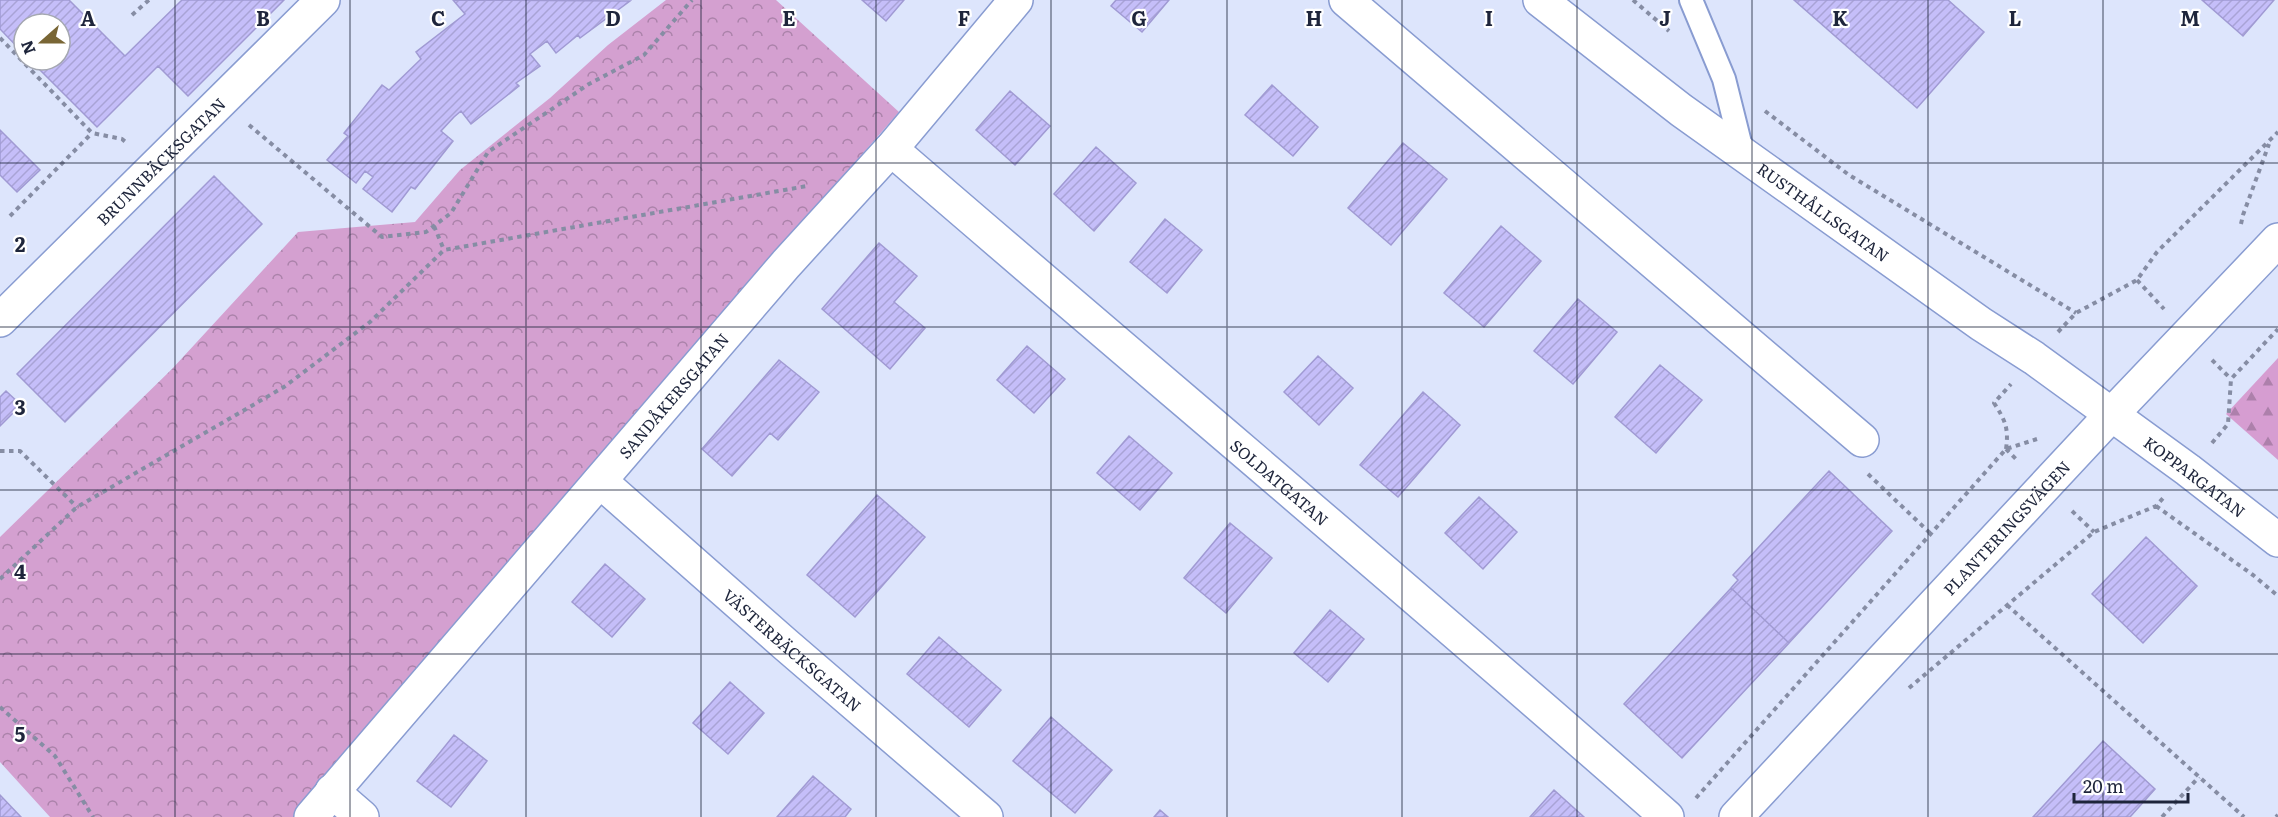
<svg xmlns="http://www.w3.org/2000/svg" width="2278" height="817" viewBox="0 0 2278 817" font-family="Literata,serif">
	<defs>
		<pattern id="forest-firs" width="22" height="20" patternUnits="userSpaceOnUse" patternTransform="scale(1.5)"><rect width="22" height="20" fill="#d69dd1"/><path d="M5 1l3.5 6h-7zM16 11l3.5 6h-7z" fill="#ad80ab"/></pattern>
		<pattern id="park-crowns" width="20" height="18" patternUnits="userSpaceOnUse" patternTransform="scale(1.5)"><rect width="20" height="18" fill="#d4a0d0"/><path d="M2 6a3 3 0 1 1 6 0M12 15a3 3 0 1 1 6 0" fill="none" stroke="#ab82aa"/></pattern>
		<pattern id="building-hatch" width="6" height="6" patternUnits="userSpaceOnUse" patternTransform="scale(1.5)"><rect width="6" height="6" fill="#c5bef9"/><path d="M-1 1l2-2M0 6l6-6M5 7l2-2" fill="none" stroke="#a9a3d6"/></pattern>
	</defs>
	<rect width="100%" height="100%" fill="#dde5fc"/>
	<path fill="url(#forest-firs)" d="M2278,358V460L2226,414Z"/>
	<path fill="url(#park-crowns)" d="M666,0H776L899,112L688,354L294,817H50L0,762V537L172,369L298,232L415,222L460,170L550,98L608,45Z"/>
	<path fill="url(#building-hatch)" stroke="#a09ad3" stroke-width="1.5" d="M0,0H69L125,56L182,0H284L188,96L158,66L97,127L30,60H60V24H24V54L0,29Z
		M453,0L630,1L580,38L578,35L556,53L547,41L530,54L540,66L516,83L519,86L471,124L461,111L454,117L441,131L453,141L415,189L411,187L392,212L363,189L373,177L365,171L356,183L327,160L348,136L344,133L382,85L389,90L421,59L416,52L465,14Z
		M862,0H904L886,21Z
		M1116,0H1169L1142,32L1111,6Z
		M1794,0H1948L1984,32L1917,108Z
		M2202,0H2274L2243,36Z
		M1272,85L1318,127L1293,156L1245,115Z
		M1010,91L1050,126L1015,165L976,130Z
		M0,130L40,170L17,192L0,175Z
		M1403,143L1447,179L1391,245L1348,208Z
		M1096,147L1136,183L1094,231L1054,194Z
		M214,176L262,224L65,422L17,374Z
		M1165,219L1202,250L1167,293L1130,262Z
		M1501,226L1541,261L1484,327L1444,293Z
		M879,243L917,276L894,302L925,328L890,369L822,309Z
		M1578,299L1617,332L1573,384L1534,351Z
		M1027,346L1065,379L1034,413L997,380Z
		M1318,356L1353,388L1319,425L1284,392Z
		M779,360L819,392L778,440L770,433L732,476L702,449Z
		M1660,365L1702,400L1656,453L1615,417Z
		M6,391L21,405L0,426V397Z
		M1423,392L1460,425L1398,497L1360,465Z
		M1129,436L1172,473L1140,510L1097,473Z
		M1829,471L1892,531L1789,643L1731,588L1738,580L1733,575Z
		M877,495L925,537L855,617L807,575Z
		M1479,497L1517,532L1483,569L1445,533Z
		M1230,523L1272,558L1226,613L1184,578Z
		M2146,537L2197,586L2143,643L2092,594Z
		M605,564L645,599L612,637L572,602Z
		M1731,588L1789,643L1682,758L1624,704Z
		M1330,610L1364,639L1328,682L1294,653Z
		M939,637L1001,690L969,727L907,674Z
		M730,682L764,713L728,754L693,723Z
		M1051,717L1112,770L1075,813L1013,761Z
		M454,735L487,761L451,807L417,781Z
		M2103,741L2155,789L2130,817H2033Z
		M813,776L851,809L845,817H777Z
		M1554,790L1584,817H1530Z
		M0,795L21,817H0Z
		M1160,810L1168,817H1154Z"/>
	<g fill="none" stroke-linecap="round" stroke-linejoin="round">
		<g stroke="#899cd1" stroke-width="26">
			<path id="service" d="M1691,0L1724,79L1743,155"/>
		</g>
		<g stroke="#899cd1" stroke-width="36">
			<g id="minor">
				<path d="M1346,0L1862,440"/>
				<path id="s1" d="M891,149C1149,372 1411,591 1667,817"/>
				<path id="s2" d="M0,320L323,0"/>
				<path id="s3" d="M600,481L785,644L986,817"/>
				<path d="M332,791L362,817"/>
				<path id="s4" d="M311,817L786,264L891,149L1016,0"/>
			</g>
		</g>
		<g stroke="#899cd1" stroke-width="36">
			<g id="tertiary">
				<path id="s5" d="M1540,0L1681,110L1981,324L2034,358L2188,470L2278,540"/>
				<path id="s6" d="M1736,817L2112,414L2278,240"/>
			</g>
		</g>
		<path stroke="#868da4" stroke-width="4" stroke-dasharray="4.5 4.5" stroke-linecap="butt" d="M1633,0L1669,31
			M132,15L149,0
			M0,38L92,133L122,139L128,144
			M1765,111L1849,175L2076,313
			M249,125L382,237L426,232L451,213L488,152L589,84L644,55L692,0
			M10,216L92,133
			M2241,224L2243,215L2269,144
			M434,226L444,250
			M2137,280L2164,309
			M2058,332L2076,313L2137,280L2157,252L2278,132
			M2212,360L2231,379
			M2212,443L2228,424L2231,379L2278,329
			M2006,449C2009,428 2005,420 1994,403L2011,384
			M2006,449L2018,461
			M0,451H20L77,507
			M1868,474L1931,534
			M2156,506L2253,575L2278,596
			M2072,511L2094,532
			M0,579L77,507L284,387L370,322L444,250L807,186
			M2007,605L2244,817
			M1909,688L2094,532L2156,506L2165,496
			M0,707L55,756L93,817
			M1696,798L2006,449L2037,439
			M2162,817L2199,777
			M2276,817L2278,815"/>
		<use href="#service" stroke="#fff" stroke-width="22"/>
		<use href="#minor" stroke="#fff" stroke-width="33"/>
		<use href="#tertiary" stroke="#fff" stroke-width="33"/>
	</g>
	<path fill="none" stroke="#1e253b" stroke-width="1.5" stroke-opacity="0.55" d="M175,0V817M350,0V817M526,0V817M701,0V817M876,0V817M1051,0V817M1227,0V817M1402,0V817M1577,0V817M1752,0V817M1928,0V817M2103,0V817M0,163H2278M0,327H2278M0,490H2278M0,654H2278"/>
	<g text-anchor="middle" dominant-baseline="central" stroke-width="4.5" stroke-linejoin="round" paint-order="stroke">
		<g font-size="16" fill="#1e253b" stroke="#fff">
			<text stroke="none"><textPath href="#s2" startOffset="226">BRUNNBÄCKSGATAN</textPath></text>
			<text stroke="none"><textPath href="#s5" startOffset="354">RUSTHÅLLSGATAN</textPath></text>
			<text stroke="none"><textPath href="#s4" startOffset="556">SANDÅKERSGATAN</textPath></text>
			<text stroke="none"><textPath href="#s5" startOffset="810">KOPPARGATAN</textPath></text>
			<text stroke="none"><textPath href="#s1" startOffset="512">SOLDATGATAN</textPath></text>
			<text stroke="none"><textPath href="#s6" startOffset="396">PLANTERINGSVÄGEN</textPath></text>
			<text stroke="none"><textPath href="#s3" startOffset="256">VÄSTERBÄCKSGATAN</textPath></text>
		</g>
	</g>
	<g font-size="20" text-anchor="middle" font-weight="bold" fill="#1e253b" stroke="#fff" stroke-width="4.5" stroke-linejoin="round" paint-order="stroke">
		<text x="88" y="26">A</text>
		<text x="263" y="26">B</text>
		<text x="438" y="26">C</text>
		<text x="613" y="26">D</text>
		<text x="789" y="26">E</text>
		<text x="964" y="26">F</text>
		<text x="1139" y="26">G</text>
		<text x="1314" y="26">H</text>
		<text x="1489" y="26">I</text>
		<text x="1665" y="26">J</text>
		<text x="1840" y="26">K</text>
		<text x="2015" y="26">L</text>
		<text x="2190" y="26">M</text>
		<text x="20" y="252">2</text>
		<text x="20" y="415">3</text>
		<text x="20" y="579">4</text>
		<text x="20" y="742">5</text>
	</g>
	<g transform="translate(42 42) rotate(249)"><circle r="28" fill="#ffffff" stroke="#a5a8b1" stroke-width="1.5"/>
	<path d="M0-4.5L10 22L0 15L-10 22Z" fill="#796635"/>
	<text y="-9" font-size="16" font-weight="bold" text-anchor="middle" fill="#1e253b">N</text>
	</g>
	<path d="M2074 793v9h114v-9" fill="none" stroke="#1e253b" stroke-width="3"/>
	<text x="2083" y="793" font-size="18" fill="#1e253b" stroke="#ffffff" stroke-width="4.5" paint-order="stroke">20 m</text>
</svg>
